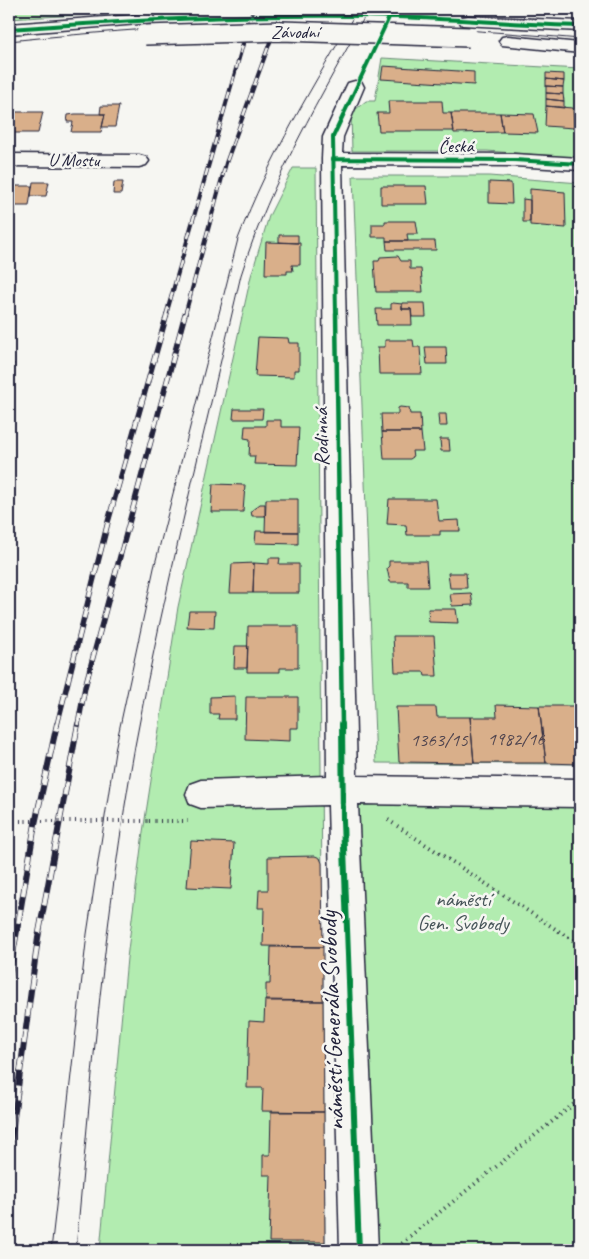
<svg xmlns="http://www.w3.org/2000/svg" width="589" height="1259" viewBox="0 0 589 1259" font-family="Caveat,sans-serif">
	<rect width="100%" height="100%" fill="#f6f6f2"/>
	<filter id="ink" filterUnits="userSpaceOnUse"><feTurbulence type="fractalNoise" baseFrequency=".02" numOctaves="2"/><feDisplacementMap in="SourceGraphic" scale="10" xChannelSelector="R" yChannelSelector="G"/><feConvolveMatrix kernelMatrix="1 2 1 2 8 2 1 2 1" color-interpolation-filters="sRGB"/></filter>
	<g filter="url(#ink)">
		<path fill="#b2ecb0" stroke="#6a8776" d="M9,9H181L9,19Z
			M382,58L580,69V158L487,151H352L351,113L366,101H375Z
			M293,168H316L325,1250H100L127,958L143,832L178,607L251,276L269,216Z
			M353,176H489L580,183V764L376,763Z
			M343,790L580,793V1250H359Z"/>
		<path fill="#d9af8a" stroke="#22223b" d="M383,66L474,72V85L381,79Z
			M546,73L564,74V81L546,79Z
			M546,79L564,81L563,87L546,86Z
			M546,86L563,87V94L546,93Z
			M546,93L563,94L564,101L546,99Z
			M546,99L564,101V108L546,106Z
			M388,101H442L443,113H451L454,131H379L377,113H389Z
			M9,103H15L11,117H9Z
			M101,106H119L115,127H102L105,114H100Z
			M546,106L573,108L574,128L545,126Z
			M12,112H43L38,133H9V117H11Z
			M451,113H500L503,132L454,133Z
			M500,113L534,114L538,133L503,132Z
			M75,114H105L101,132H71L73,122H67L68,115Z
			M33,182H49L46,196H31Z
			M114,182H123L121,194H113Z
			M489,182L511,183L512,204L489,203Z
			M9,186H32L29,206H9Z
			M381,186H426L428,204H381Z
			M530,189L565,192L566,228L530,225Z
			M523,199L530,200V222H523Z
			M385,221H416L418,234H407L408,241H386V237H372V224H385Z
			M279,235H298V243L279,242Z
			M386,241H435L436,250H387Z
			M266,242L300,243V265H292L293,271H287V274H265Z
			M398,256L401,261H410V269H421L423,292H376L374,261H379L380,257Z
			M393,303L402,304V309H411L412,325H377L376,309H391V304Z
			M402,303H425L426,317H412L411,309H402Z
			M258,337L288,338L289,343H299V370H294V377L255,376Z
			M385,340H413L414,347H420L422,374H379L378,347H385Z
			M425,347H446L447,364H427Z
			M9,363H14L11,380H9Z
			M400,407L409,408L410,414H420L421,432H382L381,414H398V408Z
			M234,409H263L262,419H233Z
			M438,414H446L447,426H439Z
			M266,420H281V427H299L297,465L254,464L255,456H249L250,439L244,438L245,426H266Z
			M382,432H421L423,451H412L413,457L410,459H384Z
			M440,439H449L450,451H441Z
			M213,484L245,485L243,512H211Z
			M266,499H298V532H265Z
			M389,499H436L439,521L459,520L460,531H440V535H407L406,525L387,524Z
			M260,504H265V516H252L251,511Z
			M256,531L298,532V544L255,543Z
			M269,558H280L279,564H299V593H253L254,563L269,564Z
			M389,561H426L428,587H408V582H390L387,568L389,566Z
			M254,563L253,593H230L232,564Z
			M448,573H466L467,588H450Z
			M471,593L473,605L452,606L450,594Z
			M428,609H456L458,623L429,622Z
			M189,611H215L214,628L187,627Z
			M248,626H298V668H280V672H247Z
			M393,636H434L437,676H425L424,672H395Z
			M235,646H248L247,668H234Z
			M235,696V719H218L219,714H210V697Z
			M246,697H298V728H290V741L245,739Z
			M496,705L539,706L546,763H474L470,717H497Z
			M539,706H580V764L546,763Z
			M396,707H436L437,717H470L474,763L399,762Z
			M191,841L234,843L231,889L187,887Z
			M315,856L320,858L322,863L323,947L263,946L264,908H258L259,890H268V857Z
			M271,947H323V1001H266V984H270Z
			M265,1000L323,1001L324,1112L262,1111L263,1088H247L249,1021L264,1022Z
			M271,1112H324L325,1242H269L271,1175H263V1155H270Z"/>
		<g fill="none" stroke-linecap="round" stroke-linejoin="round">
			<g stroke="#22223b" stroke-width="3">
				<path id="minor" d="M146,14L152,15L155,19L152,23L9,34V24Z
					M468,16L580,21V31L462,25L459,21L462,17Z
					M508,36L580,43V53L502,45L499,41L502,37Z
					M355,81L362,83L364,87L343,137L342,153L514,154L580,158V170L514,166L342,165L357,776L580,779V807L358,804L378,1250H340L328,805L201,808L190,804L186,794L190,784L201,780L327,776L322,159L323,137L346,87L348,83Z
					M9,154L139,155L146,157L149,161L146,165L139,167L9,166Z"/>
			</g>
			<path stroke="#22223b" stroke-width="4" stroke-dasharray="1 4.5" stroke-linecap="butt" d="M388,820L580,945
				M149,821H188
				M393,1250L580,1099"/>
			<use href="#minor" fill="#f6f6f2" fill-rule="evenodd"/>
			<path stroke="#22223b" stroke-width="1" d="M9,41C97,32 185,25 274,24C376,23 478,30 580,39
				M51,1250L87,934L116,745L154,568L238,239C269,157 314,84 358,9
				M76,1250C91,1082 105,913 135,746C164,588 205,432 241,275C271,180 321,96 369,9"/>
			<g stroke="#22223b" stroke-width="4">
				<path id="rail-far2" d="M166,315L253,9
					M185,315L226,163L282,9"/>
			</g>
			<g stroke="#22223b" stroke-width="5.5">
				<path id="rail-far1" d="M57,725L108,522L167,314
					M78,725L85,687L185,314"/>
			</g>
			<g stroke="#22223b" stroke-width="6">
				<path id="rail" d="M9,978L35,824L57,724
					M9,1155L38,938L78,724"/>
			</g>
			<use href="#rail-far2" stroke="#f6f6f2" stroke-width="2.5" stroke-dasharray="8" stroke-linecap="butt"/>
			<use href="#rail-far1" stroke="#f6f6f2" stroke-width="4" stroke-dasharray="11" stroke-linecap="butt"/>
			<use href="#rail" stroke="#f6f6f2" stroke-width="4.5" stroke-dasharray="14" stroke-linecap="butt"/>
			<g stroke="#22223b" stroke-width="22" stroke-linecap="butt">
				<path id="minor-bridge" d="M145,35L281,31L469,37"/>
			</g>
			<path stroke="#22223b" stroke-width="2.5" stroke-dasharray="0.5 2.5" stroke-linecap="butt" d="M481,16L538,19"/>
			<path stroke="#22223b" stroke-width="4" stroke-dasharray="1 4.5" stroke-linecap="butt" d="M9,821H149"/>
			<use href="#minor-bridge" stroke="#f6f6f2" stroke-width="19"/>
			<g stroke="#f6f6f2" stroke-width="6">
				<path id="cycleway-far2" d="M9,29C126,21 243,14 361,16C434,17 507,24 580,26
					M332,159L514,160L580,164
					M336,315L333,137L393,9"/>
			</g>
			<g stroke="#f6f6f2" stroke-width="8">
				<path id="cycleway-far1" d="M336,314L342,725"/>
			</g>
			<g stroke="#f6f6f2" stroke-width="9">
				<path id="cycleway" d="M342,724L343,821L359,1250"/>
			</g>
			<use href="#cycleway-far2" stroke="#00873e" stroke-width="4"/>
			<use href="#cycleway-far1" stroke="#00873e" stroke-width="4.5"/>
			<use href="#cycleway" stroke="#00873e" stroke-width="6"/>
		</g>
	</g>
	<g text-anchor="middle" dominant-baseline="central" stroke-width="5" stroke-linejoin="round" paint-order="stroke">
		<g font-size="18" fill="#22223b" stroke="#f6f6f2">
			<text x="295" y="32">Závodní</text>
			<text x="456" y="146">Česká</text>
			<text transform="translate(74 160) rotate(1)">U Mostu</text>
		</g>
		<g font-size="19" fill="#50454f">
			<text x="516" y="739">1982/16</text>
			<text x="439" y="740">1363/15</text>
		</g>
		<g font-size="21" fill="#22223b" stroke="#f6f6f2">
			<text transform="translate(321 437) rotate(-91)">Rodinná</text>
		</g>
		<g font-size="21" fill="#465458" stroke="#f6f6f2">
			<text x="463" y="899">náměstí<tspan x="463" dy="24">Gen. Svobody</tspan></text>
		</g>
		<g font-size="25" fill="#22223b" stroke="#f6f6f2">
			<text transform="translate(332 1021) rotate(-92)">náměstí Generála Svobody</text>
		</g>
	</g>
	<rect width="589" height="1259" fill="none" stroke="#f6f6f2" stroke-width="30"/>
	<rect x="15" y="15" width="559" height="1229" fill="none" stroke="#22223b" stroke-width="2" filter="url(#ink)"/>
</svg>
